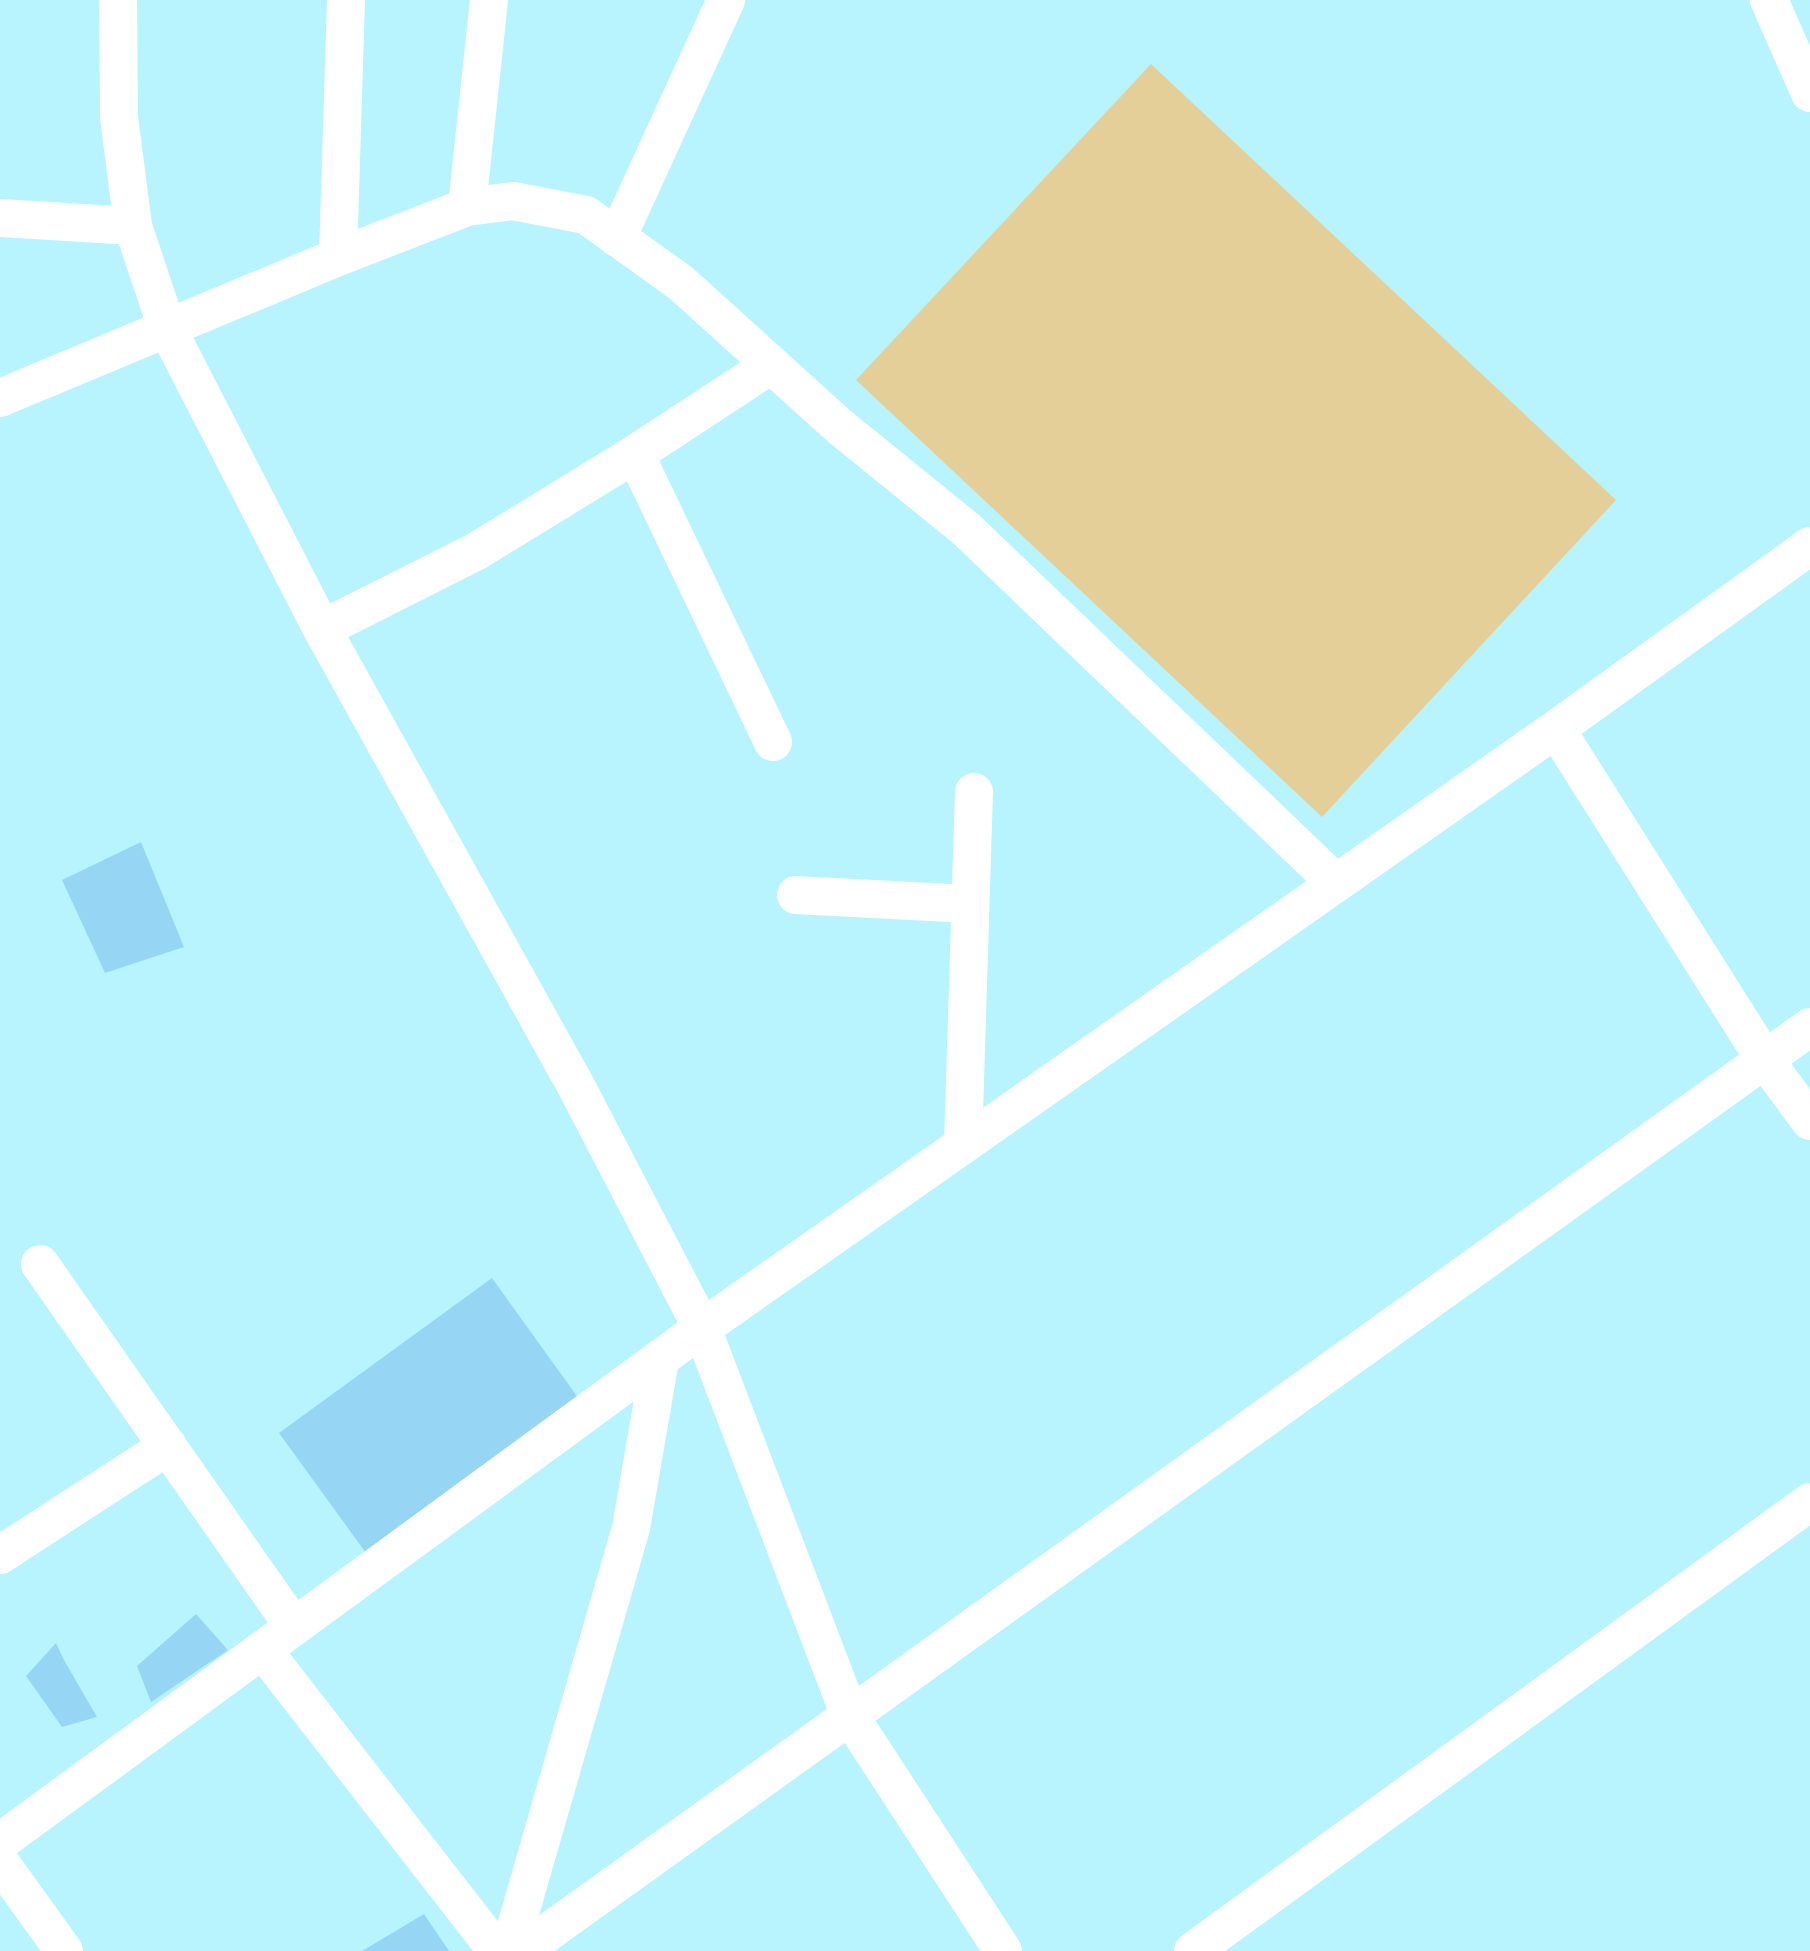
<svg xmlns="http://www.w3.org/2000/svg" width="1810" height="1951" viewBox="0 0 1810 1951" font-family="'Open Sans',sans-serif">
	<rect width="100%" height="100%" fill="#b8f4fe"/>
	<path fill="#e5cf99" d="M1151,64L1616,500L1322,817L856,380Z"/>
	<path fill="#96d6f4" d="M141,842L184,947L105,973L62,880Z
		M492,1278L579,1399L366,1553L279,1433Z
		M196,1614L228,1650L151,1702L137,1666Z
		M56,1643L64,1660L97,1717L62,1727L26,1676Z
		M424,1914L449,1951H362Z"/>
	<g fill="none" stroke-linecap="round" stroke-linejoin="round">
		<path stroke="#fff" stroke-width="38" d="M118,0L119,117L133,226L167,328L322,629L576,1086L702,1328L850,1716L1003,1951
			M1769,0L1810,93
			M467,207L489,0
			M0,218L133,226
			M617,238L726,0
			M338,257L346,0
			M0,398L338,257L467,207L513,201L586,215L681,283L839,426L966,529L1336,883
			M635,454L773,742
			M322,629L477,551L635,454L771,365
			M1556,729L1765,1060L1810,1121
			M796,895L970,904
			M963,1145L974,792
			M40,1264L294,1627
			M0,1555L168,1446
			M263,1650L497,1951
			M0,1842L702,1328L1556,729L1810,546
			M0,1862L64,1951
			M509,1951L631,1528L660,1360
			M522,1951L1810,1027
			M1193,1951L1810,1502"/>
	</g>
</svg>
